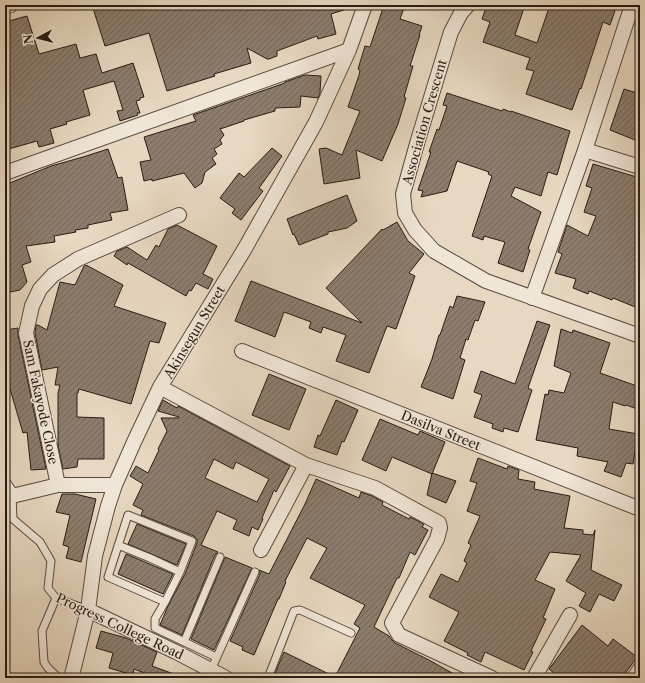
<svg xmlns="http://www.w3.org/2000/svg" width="645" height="683" viewBox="0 0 645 683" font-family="'Libre Caslon Text',serif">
	<defs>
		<pattern id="building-hatch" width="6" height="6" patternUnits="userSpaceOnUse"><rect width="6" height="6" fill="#8c7d6e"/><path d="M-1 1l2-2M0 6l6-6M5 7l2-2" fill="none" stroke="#726659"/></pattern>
	</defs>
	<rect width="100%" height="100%" fill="#e8d8c1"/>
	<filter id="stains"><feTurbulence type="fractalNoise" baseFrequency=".005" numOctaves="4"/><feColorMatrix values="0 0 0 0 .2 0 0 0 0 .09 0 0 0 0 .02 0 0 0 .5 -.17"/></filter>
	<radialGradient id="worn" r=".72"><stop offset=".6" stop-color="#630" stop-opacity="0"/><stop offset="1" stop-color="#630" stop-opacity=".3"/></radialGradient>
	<path fill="url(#building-hatch)" stroke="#281b15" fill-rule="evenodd" d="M92,5H353V7L331,14L336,34L318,39L317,36L277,51V56L269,59H267L247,48L251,63L214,74L215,76L167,91L149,33L105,46Z
		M384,5H405L400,19L422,26L419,35H420L410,66H413L404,97L406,98L398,124L382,161L356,150L360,178L324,184L319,149L326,148L342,155L360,111L348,107L359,75L360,70L358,69L365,46L370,47Z
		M487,5H525L515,35L537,43L550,5H617L610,25L603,22L581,89L580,88L572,110L526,94L534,71L526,69L530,58L483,42L490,22L482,19Z
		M27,16L39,54L76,44L80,58L96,54L102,73L133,63L144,97L140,98V100L136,101L140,113H137L138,115L120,121L117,111L123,110L114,81L83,90L90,115L66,122L67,124L50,129L54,143L39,147L37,141L5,150V22Z
		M305,75L321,76L320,93L318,98L301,96L300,107L275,108V111L244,120V121L220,129L224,135L220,140L222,144L214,149L217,154L212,158L216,164L205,172L202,183L195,188L184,173L152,181V179L144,181L140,162L151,160L144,137L196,121L193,115L285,83V82Z
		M624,89L640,94V142L610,130Z
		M447,93L502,111L503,109L511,112V111L570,131L557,175L548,172L541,196L515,187L511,196L541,212L528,249L530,250L523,272L498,263L505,242L484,236L483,240L472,236L492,176L488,174L489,172L457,161L447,191L421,197L423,191L418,190L431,152H429L437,129L439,130L447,106L443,105Z
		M272,148L282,156L259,188L263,191L241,220L232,213L235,209L220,198L239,173L244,177Z
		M108,149L118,178L122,177L128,210L110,213L112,220L88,225V228L75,230L76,232L54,236L55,242L26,246L31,262L22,265L27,282L20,290L5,293V185L51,166L83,157Z
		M593,164L640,178V309L613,298L612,300L589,291L588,294L573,288L576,279L555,273L562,254L558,252L567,225L588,236L596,216L584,212L592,188L586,186Z
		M347,195L357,221L347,228L328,232V234L299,245L294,234L293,235L287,219Z
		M397,222L408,241L424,254L409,273L415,276L396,329L387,326L369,373L336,361L346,335L323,327L321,333L309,328L311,322L284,312L275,337L235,321L251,281L362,323L326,288L382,229L383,230Z
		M177,225L217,246L203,274L213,279L208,289L196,283L191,291L189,290L186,296L128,263L127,265L114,256L117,251L127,247L147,260L156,245L159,247L168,229Z
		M86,265L123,285L114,306L166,323L159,343L150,341L131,404L79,389L78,393H77V417L104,418V459H78L77,467L63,469L58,446V393L60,385H55L58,367L42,370L35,333L36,325H38L47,330L60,282L75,285L84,266Z
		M457,296L485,302L478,321L475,320L468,340L466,339L460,358L465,360L453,399L421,387L432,359L439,335H440L450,306L453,308Z
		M537,321L550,325L528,388L532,390L518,432L504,428L503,432L492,428L493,424L474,417L482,395L474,392L481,371L515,384Z
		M18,328V335L46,469L31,470L27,432L23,433L5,372V330Z
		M561,329L572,333L573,330L610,343L600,373L640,387V410L626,405L625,406L613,402L609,429L638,434L633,464L626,463L621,477L604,471L608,462L577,456L578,448L536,440L545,394L548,395L549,390L564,393L571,373L554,366Z
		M269,374L306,389L289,430L252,415Z
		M163,400L177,408L178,406L290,466L276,492L274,490L262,518L263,519L258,530L252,527L249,536L233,529L237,520L217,511L201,545L218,552L215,555L182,635L160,625L168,606L185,574L197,543V540L194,536L141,515L143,510L133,505L143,484L130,476L136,466L148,473L159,450L158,449L167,431L161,418H179V417L158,411ZM214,459L233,469L236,462L269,479L257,502L205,478Z
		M336,400L358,410L344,442L342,441L337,455L314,447L318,435L320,436Z
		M380,419L418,435L420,431L445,442L432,474L392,457L386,471L362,460Z
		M478,458L507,469L508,466L519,470L518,479L535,482L534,489L570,496L564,528L583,530V534L593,535L595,530L591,570L622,585L614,601L599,594L590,612L579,606L586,593L566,581L581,555L550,552L535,580L555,589L543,618L546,619L531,651L533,652L524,670L485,652L481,662L467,655L468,653L444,641L459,612L429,597L441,574L458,582L467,563L464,561L471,545L468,543L480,516L467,511L477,483L470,481Z
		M432,473L456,481L446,503L427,495Z
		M316,479L359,498L361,492L372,496L383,502L382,505L409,519L410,517L424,524L422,527L428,530L415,555L410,552L399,578H397L374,627L389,636L392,640L395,643L429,660L461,678H273L284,652L335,677L360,628L354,624L365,605L310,578L327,548L307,538L285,581L286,582L279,599H278L254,655L242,650L243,647L230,641L260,574L259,570L269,574L305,504Z
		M62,494H75L96,499L81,562L66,558L69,547L63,545L70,515L56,512Z
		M137,524L186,544L177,565L128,544Z
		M126,554L173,574L163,594L118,574Z
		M225,557L252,568L214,650L191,639Z
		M582,625L608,646L613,639L637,657L622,678H560L549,669Z
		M101,631L126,638L157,652L152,666L182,677V678H157L134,669L133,675L109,668L113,653L96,648Z"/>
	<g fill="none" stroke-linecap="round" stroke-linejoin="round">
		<g stroke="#584a40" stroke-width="9">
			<path id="service" d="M12,496L13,519L40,542L51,561L48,588L56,598L88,610
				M118,545L150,558L180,572
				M56,598L42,631L44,662L48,668L59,678
				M165,602L108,577L128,515L192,541L180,572L165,602L155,619V628L216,657
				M184,642L220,557
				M211,670L255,572
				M268,678L294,611L300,610L351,633"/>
		</g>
		<g stroke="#584a40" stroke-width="16">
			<path id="minor" d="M468,5L461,13L451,32L418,140L403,194L405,213L415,230L434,251L486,281L640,336
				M5,7L11,5
				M585,150L640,167
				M5,173L349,50
				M532,298L585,150L632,5
				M242,351L640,509
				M160,387L306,465L375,488L439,523L440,528L437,539L392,623L399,635L492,678
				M58,485L26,333L32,306L40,289L53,275L78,259L179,215
				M5,486L12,496L58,485H115
				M261,550L306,465
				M88,610L176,652L226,678
				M71,678L73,671L88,610L95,556L108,506L115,485L134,442L160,387L244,250L316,122L349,50L365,5
				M534,678L570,615
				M634,678L640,669"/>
		</g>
		<use href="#service" stroke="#f0e6d7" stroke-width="7"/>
		<use href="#minor" stroke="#f0e6d7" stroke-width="14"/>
	</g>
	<g text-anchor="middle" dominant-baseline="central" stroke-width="3" stroke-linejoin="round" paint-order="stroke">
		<g font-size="13" fill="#281b15" stroke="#f0e6d7">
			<text transform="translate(424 122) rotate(-74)">Association Crescent</text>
			<text transform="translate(194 332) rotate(-59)">Akinsegun Street</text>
			<text transform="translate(41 402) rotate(78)">Sam Fakayode Close</text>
			<text transform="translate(441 430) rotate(22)">Dasilva Street</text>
			<text transform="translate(120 626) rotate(25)">Progress College Road</text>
		</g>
	</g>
	<rect width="645" height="683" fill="none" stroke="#e8d8c1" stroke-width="20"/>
	<rect x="6" y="6" width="633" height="671" fill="none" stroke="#281b15" stroke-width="2"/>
	<rect x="10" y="10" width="625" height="663" fill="none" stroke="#281b15"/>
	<g transform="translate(38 38) rotate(263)" stroke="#f0e6d7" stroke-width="3" paint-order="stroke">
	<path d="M0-3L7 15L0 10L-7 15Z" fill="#281b15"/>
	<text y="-6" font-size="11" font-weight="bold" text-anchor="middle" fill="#281b15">N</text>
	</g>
	<rect width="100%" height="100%" filter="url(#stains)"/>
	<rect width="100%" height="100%" fill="url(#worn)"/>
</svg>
